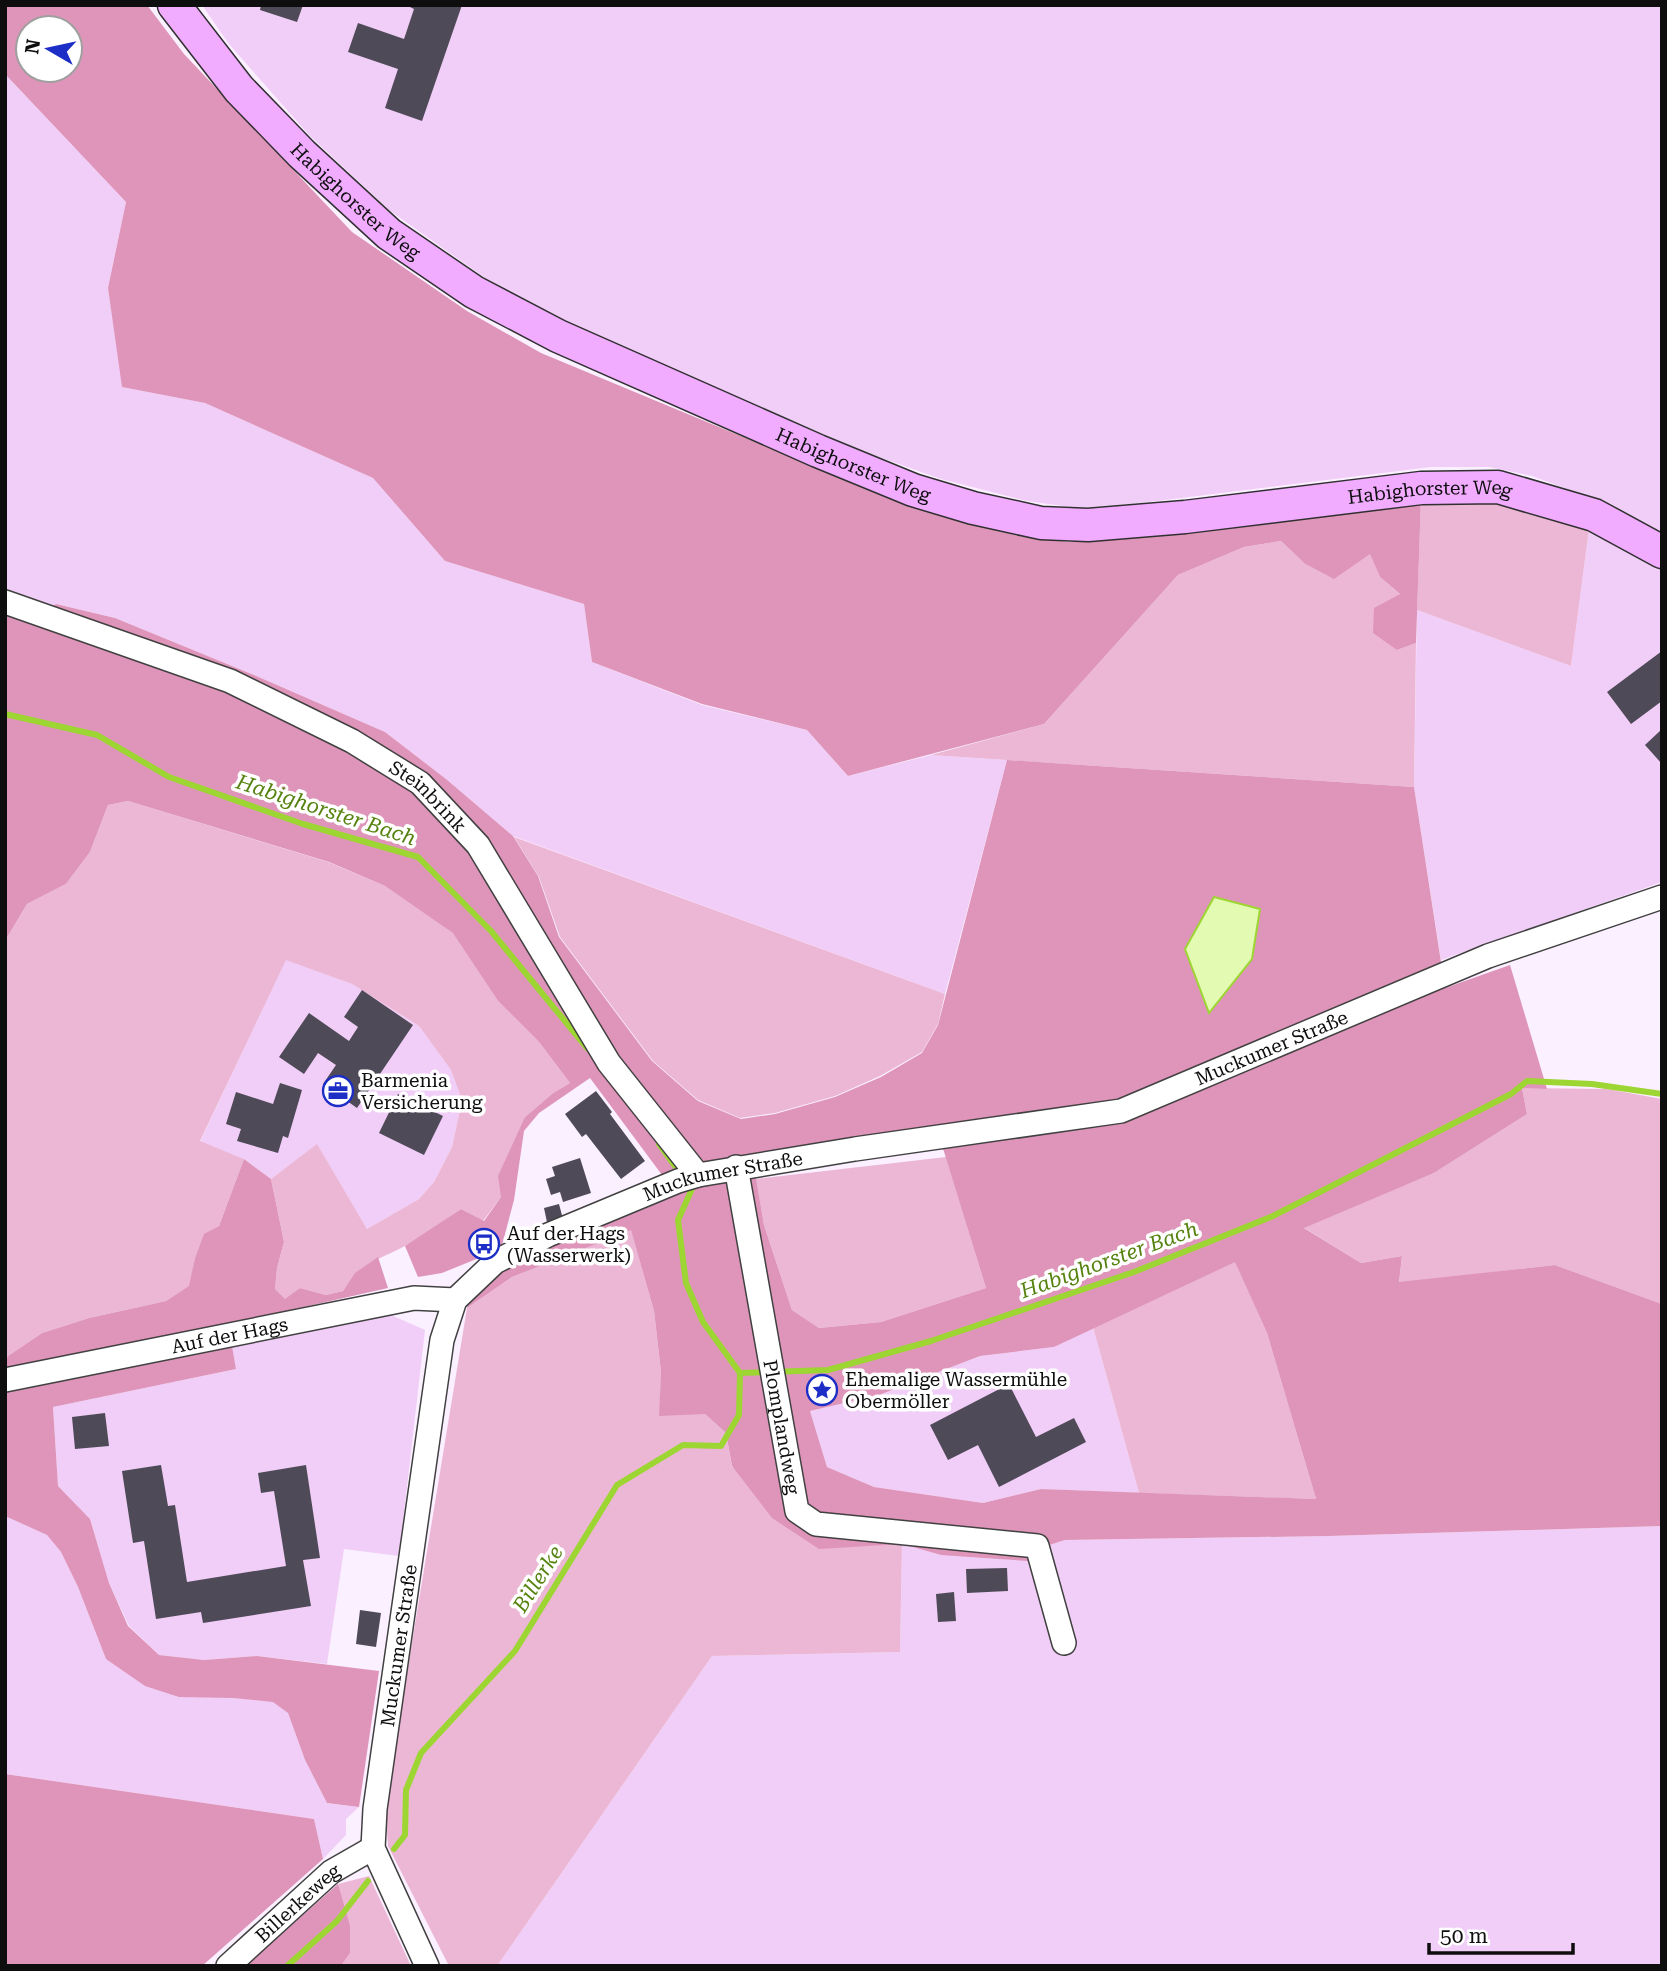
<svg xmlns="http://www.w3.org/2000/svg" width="1667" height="1971" viewBox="0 0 1667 1971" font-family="'Roboto Serif',serif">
	<rect width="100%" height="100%" fill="#fbf0ff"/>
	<path fill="#f1cef7" d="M202,5H1662V532L1606,504L1532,476L1489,467H1431L1141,503L1077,508L1027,501L941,479L862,451L568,324L502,290L389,210L310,136L229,44Z
		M5,74L126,202L108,288L123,387L205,403L373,478L445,561L584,604L592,662L702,705L807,730L848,776L931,755L1007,760L945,994L513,836L446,779L385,732L254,675L115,618L56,604L39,613L5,601Z
		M1589,529L1662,568V882L1441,960L1414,787L1417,610L1571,666Z
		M286,959L352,984L419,1026L451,1070L462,1099L452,1147L434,1182L419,1199L367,1229L317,1145L271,1179L244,1159L200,1142Z
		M382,1311L425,1330L399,1556L344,1549L327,1664L257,1656L204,1660L159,1655L129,1626L109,1583L90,1519L58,1486L53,1407L236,1369L230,1340Z
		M1093,1327L1139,1493L1041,1489L983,1503L874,1487L827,1467L810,1411L879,1395L980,1356L1054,1347Z
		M5,1516L47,1535L61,1552L78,1587L106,1659L233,1698L273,1701L288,1713L305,1760L327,1803L359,1807L346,1819V1835L323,1859L314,1819L5,1774Z
		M1662,1526V1966H497L712,1656L900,1652L902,1544L941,1555L1037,1549L1065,1540L1329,1536Z"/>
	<path fill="#ecb7d5" d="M1466,497L1537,510L1589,529L1571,666L1417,610L1421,498Z
		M1281,541L1304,563L1370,553L1380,577L1401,595L1397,650L1416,643L1414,787L931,755L1044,724L1178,575L1244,547Z
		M128,801L328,862L385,886L454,933L498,1001L539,1042L570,1083L553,1093L525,1117L501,1197L483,1221L461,1209C443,1221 424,1235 405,1246C376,1261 363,1262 343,1291L326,1295L300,1288L285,1300L275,1289L277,1268L284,1242L271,1179L317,1144L367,1229L419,1199L434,1182L452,1147L462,1100L451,1070L419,1026L352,984L286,960L200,1141L244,1159L219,1226L204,1235L195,1258L190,1286L166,1301L89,1318L42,1333L8,1356L5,1361V941L27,904L66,884L90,852L108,805Z
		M514,837L945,994L938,1024L922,1052L880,1076L835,1096L775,1113L740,1118L698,1100L653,1061L560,937L539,877Z
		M1522,1088L1607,1089L1662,1099V1304L1555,1265L1399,1283L1402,1256L1361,1263L1303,1227L1434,1173L1527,1114Z
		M946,1157L986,1288L881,1322L819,1328L792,1310L764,1225L756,1179Z
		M631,1229L654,1311L661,1372L660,1415L704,1413L726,1433L732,1467L902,1544L900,1652L712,1656L497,1966H449L388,1846L385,1807L467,1308L512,1277Z
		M1235,1261L1267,1333L1316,1499L1139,1493L1093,1327Z
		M369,1876L411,1966H341L350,1953L338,1884Z"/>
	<path fill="#de95b9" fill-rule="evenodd" d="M5,5H147L184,54L352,232L467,311L541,353L906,505L1023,537L1070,542L1125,539L1246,524L1421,498L1416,643L1397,650L1373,633L1374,608L1400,594L1380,577L1370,554L1334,579L1304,563L1281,541L1244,547L1178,575L1044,724L848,776L807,730L702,704L592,662L584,604L445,561L373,478L205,403L122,387L108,288L126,202L5,74ZM28,28H70V70H28Z
		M5,604L37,616L56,604L115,618L254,675L385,732L446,779L513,836L538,876L559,937L652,1061L698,1101L741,1119L775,1114L835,1097L881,1077L922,1053L938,1025L1007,760L1414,787L1445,988L1510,965L1547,1089L1522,1088L1527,1114L1434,1173L1304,1228L1361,1263L1402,1256L1399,1282L1555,1265L1662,1304V1526L1329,1536L1065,1540L1037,1549L1028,1561L941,1555L902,1544L819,1549L772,1518L732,1466L726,1433L705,1414L659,1416L661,1372L654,1311L631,1230L512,1277L467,1308L468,1302L504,1266L681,1190L756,1178L764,1225L792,1310L819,1328L881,1322L986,1288L937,1129L665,1179L590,1078L539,1113L524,1131L514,1200L501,1249L442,1273L418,1277L405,1246L461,1209L484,1221L501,1197L498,1176L525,1117L553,1093L570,1083L539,1042L498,1001L453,933L385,886L329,862L128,801L108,805L90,852L66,884L27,904L5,941ZM1235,1262L1267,1333L1316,1499L1041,1489L983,1503L874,1487L827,1467L810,1411L879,1395L980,1356L1054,1347Z
		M244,1159L271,1179L284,1242L277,1268L275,1289L285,1299L300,1288L326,1295L343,1291L355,1273L378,1257L388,1288L228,1324L236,1369L53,1407L58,1486L90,1519L109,1583L128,1626L159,1655L204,1660L257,1656L379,1671L359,1807L327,1803L305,1760L288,1713L273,1702L233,1698L179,1697L145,1686L106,1659L78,1587L61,1552L47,1535L5,1516V1361L8,1356L42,1333L89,1318L166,1301L189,1286L195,1258L204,1234L219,1226Z
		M5,1774L314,1819L323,1859L202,1966H5Z
		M338,1884L350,1926V1953L341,1966H245Z"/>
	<path fill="#e2fab1" stroke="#9dd533" stroke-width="2" d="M1214,897L1260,909L1252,959L1209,1013L1185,949Z"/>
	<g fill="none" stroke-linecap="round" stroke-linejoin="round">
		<path stroke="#9dd533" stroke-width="6" d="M5,714L97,735L169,777L303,824L418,857L491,931L587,1048
			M659,1144L675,1166
			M692,1189L678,1220L686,1283L703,1322L740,1373L828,1370L931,1341L1134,1272L1273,1216L1511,1094L1527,1081L1592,1084L1662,1094
			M394,1849L405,1835L406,1790L421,1753L515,1651L617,1485L683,1445L721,1446L739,1415L740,1373
			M287,1966L337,1921L368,1881"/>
	</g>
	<path fill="#4f4a58" d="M261,5H303L297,22L260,10Z
		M462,5L422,121L385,108L398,69L348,52L358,23L404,39L414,9L406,5Z
		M1662,651V701L1631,724L1607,692Z
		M1662,729V764L1645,745Z
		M362,990L413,1025L357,1108L323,1084L336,1065L318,1053L304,1074L279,1057L309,1013L349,1041L358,1027L344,1017Z
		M280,1083L302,1090L288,1138L283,1136L278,1153L237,1141L241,1129L226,1124L236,1092L273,1104Z
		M596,1091L612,1112L610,1114L645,1161L621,1179L586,1134L582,1137L565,1114Z
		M398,1094L443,1116L424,1155L379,1133Z
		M580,1158L591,1193L563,1202L560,1192L551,1195L546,1179L555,1176L552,1167Z
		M559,1204L564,1223L548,1227L544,1208Z
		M1009,1384L1036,1437L1074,1418L1086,1442L999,1487L978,1445L948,1460L930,1425Z
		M105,1413L109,1446L75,1449L72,1417Z
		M161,1465L168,1506L175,1505L187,1582L286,1566L274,1491L261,1493L258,1473L306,1465L320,1558L303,1560L311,1606L203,1623L201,1612L156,1619L144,1541L133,1543L122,1471Z
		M1007,1568L1008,1591L967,1593L966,1569Z
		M954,1592L956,1621L938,1622L936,1594Z
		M360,1610L381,1613L376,1647L356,1644Z"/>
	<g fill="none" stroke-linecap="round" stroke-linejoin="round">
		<g stroke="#414141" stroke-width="26">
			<g id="street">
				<path id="s1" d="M5,602L230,681L352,741L420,783L478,845L609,1063L698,1175"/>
				<path id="s2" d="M736,1167L797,1511L816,1524L1037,1546L1064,1643"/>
				<path id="s3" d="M5,1380L414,1298L455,1300"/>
				<path id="s4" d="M228,1966L331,1872L373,1848"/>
				<path id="s5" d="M427,1966L373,1848L375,1809L442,1340L455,1300L495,1262L548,1235L678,1181L698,1175L855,1149L1121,1111L1488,956L1662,897"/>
			</g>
		</g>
		<g stroke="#303030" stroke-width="35">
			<g id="secondary">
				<path id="s6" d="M174,5L239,89L302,154L389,234L474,292L558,336L818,451L913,490L973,508L1041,523L1088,525L1185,517L1421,488L1498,487L1594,515L1662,552"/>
			</g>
		</g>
		<use href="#street" stroke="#fff" stroke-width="23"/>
		<use href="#secondary" stroke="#f1abff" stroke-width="32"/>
	</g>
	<defs>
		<g id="office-ring" transform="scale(1.575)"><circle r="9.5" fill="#fff" stroke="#1d2ec7" stroke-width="1.5"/><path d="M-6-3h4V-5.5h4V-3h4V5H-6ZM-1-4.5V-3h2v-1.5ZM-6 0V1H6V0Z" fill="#1d2ec7"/></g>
		<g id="bus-ring" transform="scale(1.575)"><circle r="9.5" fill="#fff" stroke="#1d2ec7" stroke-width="1.5"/><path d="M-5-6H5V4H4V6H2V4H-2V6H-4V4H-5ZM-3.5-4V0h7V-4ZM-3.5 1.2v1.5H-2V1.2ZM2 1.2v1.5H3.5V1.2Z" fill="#1d2ec7"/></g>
		<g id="sight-ring" transform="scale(1.575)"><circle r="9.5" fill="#fff" stroke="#1d2ec7" stroke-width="1.5"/><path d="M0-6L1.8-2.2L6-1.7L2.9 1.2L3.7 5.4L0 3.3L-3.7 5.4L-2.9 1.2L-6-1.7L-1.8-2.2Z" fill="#1d2ec7"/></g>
	</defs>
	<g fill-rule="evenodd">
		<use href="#office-ring" x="338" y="1091"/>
		<use href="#bus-ring" x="484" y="1244"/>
		<use href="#sight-ring" x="822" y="1390"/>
	</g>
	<g text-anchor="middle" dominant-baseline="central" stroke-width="7" stroke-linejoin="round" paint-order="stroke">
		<g font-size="19" fill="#0e0e0e" stroke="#fff">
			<text stroke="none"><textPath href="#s6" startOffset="268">Habighorster Weg</textPath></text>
			<text stroke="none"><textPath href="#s6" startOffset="835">Habighorster Weg</textPath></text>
			<text stroke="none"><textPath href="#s6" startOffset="1423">Habighorster Weg</textPath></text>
			<text stroke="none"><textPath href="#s1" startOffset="469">Steinbrink</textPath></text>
			<text stroke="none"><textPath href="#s5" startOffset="1552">Muckumer Straße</textPath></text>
			<text stroke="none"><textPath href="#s5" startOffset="985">Muckumer Straße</textPath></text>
			<text stroke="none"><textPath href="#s3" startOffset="229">Auf der Hags</textPath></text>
			<text stroke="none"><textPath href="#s2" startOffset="264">Plomplandweg</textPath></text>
			<text stroke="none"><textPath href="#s5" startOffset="334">Muckumer Straße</textPath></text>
			<text stroke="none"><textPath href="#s4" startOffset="94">Billerkeweg</textPath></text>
		</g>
		<g font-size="19" fill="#0e0e0e" stroke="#fff" text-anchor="start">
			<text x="361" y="1080">Barmenia<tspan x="361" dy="22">Versicherung</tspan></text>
			<text x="507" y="1233">Auf der Hags<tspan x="507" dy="22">(Wasserwerk)</tspan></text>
			<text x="845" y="1379">Ehemalige Wassermühle<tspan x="845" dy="22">Obermöller</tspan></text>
		</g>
		<g font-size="21" font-style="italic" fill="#568310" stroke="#fff">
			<text transform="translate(326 810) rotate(18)">Habighorster Bach</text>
			<text transform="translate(1109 1260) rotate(-20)">Habighorster Bach</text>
			<text transform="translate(538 1579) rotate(-58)">Billerke</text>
		</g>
	</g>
	<rect width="1667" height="1971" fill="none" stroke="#0e0e0e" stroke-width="14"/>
	<g transform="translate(49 49) rotate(279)"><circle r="33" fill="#ffffff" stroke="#9f9f9f" stroke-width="2"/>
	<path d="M0-5L12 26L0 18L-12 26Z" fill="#1d2ec7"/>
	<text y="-10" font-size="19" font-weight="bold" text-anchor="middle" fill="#0e0e0e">N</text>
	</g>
	<path d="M1429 1943v10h144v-10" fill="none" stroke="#0e0e0e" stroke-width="3.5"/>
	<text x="1440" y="1943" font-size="21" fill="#0e0e0e" stroke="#ffffff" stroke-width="5" paint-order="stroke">50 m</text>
</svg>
